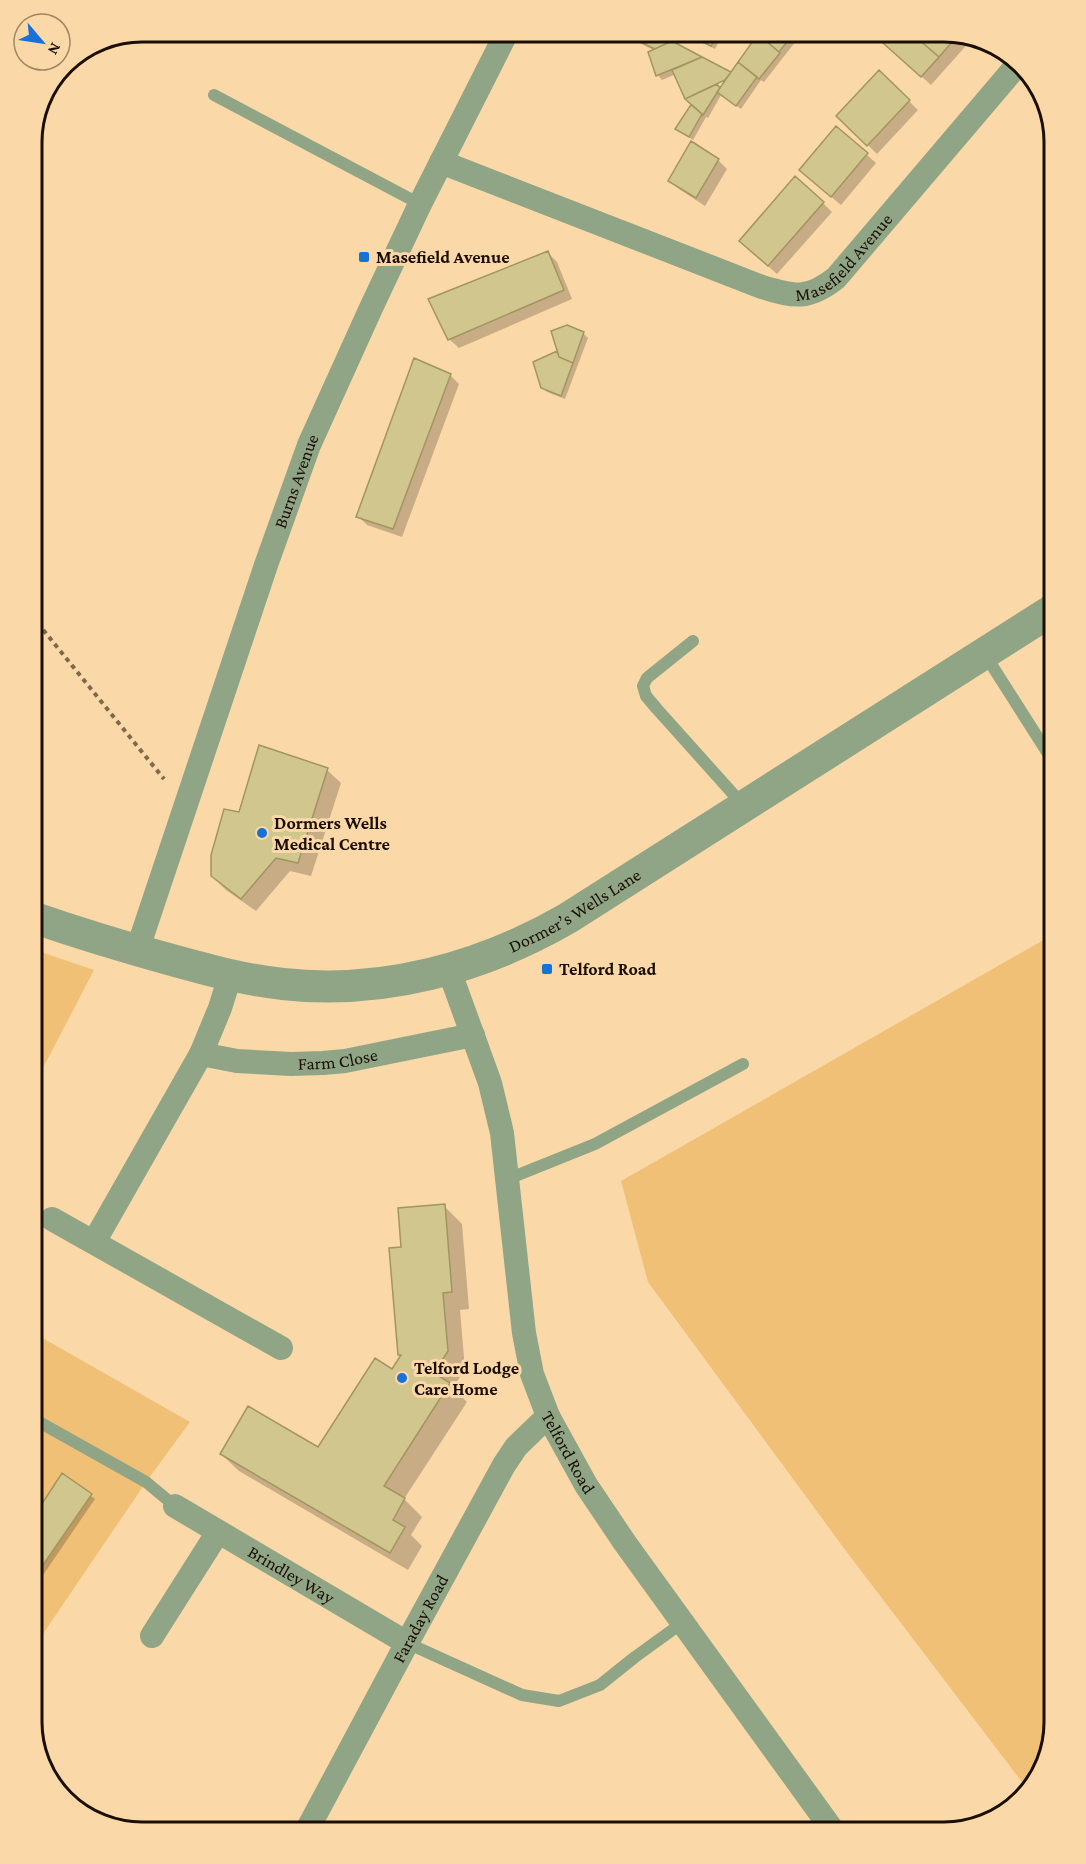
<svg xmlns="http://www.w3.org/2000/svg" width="1086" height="1864" viewBox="0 0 1086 1864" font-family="'Crimson Pro',serif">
	<rect width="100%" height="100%" fill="#fad8a7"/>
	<path fill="#f1c077" d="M1054,934V1722L1036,1783L1028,1790L849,1555L648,1282L621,1181Z
		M32,949L94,970L32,1089Z
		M32,1332L190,1422L146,1482L32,1650Z"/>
	<path fill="#0003" fill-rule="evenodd" d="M632,32H651L732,74L761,32H803L764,82L761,80L741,109L721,95L708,118L706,117L693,140L677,129L694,105L686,98L676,74L662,80L658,75L650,53L655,51L634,40L630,36ZM730,76L720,90L715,84Z
		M686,32H724L715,49L690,37Z
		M879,32H951L972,39L931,85L876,35Z
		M879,72L918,110L877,154L838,116Z
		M837,128L876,163L841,205L810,179Z
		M718,160L727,169L705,206L679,189L670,180Z
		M823,203L832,212L777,274L750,250Z
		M548,253L557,262L572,299L459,348L449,339Z
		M583,333L588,338L565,399L547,392L543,388L535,363L559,351Z
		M450,375L459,384L402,537L367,525L358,516Z
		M260,747L327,770L341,783L311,876L290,871L256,911L226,890L212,876L240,814Z
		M444,1206L462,1224L469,1309L460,1310L465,1369L453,1388L467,1402L404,1499L422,1517L411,1535L422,1546L408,1570L239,1471L221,1454L318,1449L392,1371L402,1356L400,1354L403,1248Z
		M63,1475L95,1499L41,1578L32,1572V1521Z"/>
	<path fill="#d2c68f" stroke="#a19560" stroke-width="1.5" d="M630,32H654L672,41L655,49L628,36Z
		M685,32H718L711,46L684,33Z
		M760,32H795L779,52L758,34Z
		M877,32H910L939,57L921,77L874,35Z
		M910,32H951L958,35L939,57Z
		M758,34L780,53L759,79L738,62Z
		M672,41L702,57L656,76L648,52Z
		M702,57L731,72L725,80L685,99L672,70Z
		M738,62L757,77L736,106L717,92Z
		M879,70L910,100L867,146L836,116Z
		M717,84L720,88L703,115L685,99Z
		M692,105L702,114L689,137L675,129L690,106Z
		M836,126L868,153L831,197L799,170Z
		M691,141L719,159L696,198L668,181Z
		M795,176L824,202L768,266L739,241Z
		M548,251L564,290L448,340L428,299Z
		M567,325L584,332L573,363L559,357L551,331Z
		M557,351L559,357L573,363L561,396L541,388L533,362Z
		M414,358L451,374L393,529L356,517Z
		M259,745L328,768L298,863L276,858L241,899L211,876V855L224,809L239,812Z
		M445,1204L452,1292L443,1293L448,1351L434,1373L450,1383L384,1486L405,1498L393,1520L405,1527L390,1553L220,1454L248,1406L318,1447L375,1358L392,1369L401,1355H398L389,1248L401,1247L398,1208Z
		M62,1473L92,1494L36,1575L32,1572V1519Z"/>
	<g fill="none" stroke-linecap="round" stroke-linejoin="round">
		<path stroke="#7f694b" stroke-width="4" stroke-dasharray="4.5 4.5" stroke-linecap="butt" d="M32,527L41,514L32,484
			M32,616L164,779"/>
		<path stroke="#8fa586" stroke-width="12" d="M214,95L420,204
			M693,641L647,678L643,686L646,696L657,709L743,805
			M984,653L1054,763
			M508,1179L595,1144L743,1064
			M32,1418L146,1482L175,1506
			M407,1643L522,1695L559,1701L600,1685L635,1657L682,1623"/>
		<g stroke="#8fa586" stroke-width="24">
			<path id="s1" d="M441,162L762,287C795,297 808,300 836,278L1018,64"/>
			<path id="s2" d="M137,951L266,565L309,445L371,308L420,204L507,32"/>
			<path id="s3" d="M449,970L490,1083L502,1133L524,1333L532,1374L548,1416L586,1485L625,1543L834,1832"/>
			<path d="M201,1054L220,1008L230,976"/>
			<path d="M52,1219L281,1348"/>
			<path id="s4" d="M94,1242L201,1054L237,1061L291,1064L323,1063L345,1061L473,1035"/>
			<path id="s5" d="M175,1506L407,1643"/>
			<path d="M152,1636L218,1532"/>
			<path id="s6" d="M306,1832L407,1643L504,1465L516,1447L548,1416"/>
		</g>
		<path stroke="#8fa586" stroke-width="32" id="s7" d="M32,917C78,933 124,947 172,960C208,970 245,980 283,984C382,995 482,968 568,918L1054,609"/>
	</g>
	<g fill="#1a70d9" stroke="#fad8a7" stroke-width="2">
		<rect x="358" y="251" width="12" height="12" rx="3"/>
		<circle cx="262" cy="833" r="6"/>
		<rect x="541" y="963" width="12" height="12" rx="3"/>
		<circle cx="402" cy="1378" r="6"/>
	</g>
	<g text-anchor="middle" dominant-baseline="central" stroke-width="6" stroke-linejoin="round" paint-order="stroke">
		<g font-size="18" fill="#1a0e00" stroke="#fad8a7">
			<text stroke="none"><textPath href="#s1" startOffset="442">Masefield Avenue</textPath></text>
			<text stroke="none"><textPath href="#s2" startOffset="496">Burns Avenue</textPath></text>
			<text stroke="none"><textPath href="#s7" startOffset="567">Dormer’s Wells Lane</textPath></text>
			<text stroke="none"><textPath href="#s4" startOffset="354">Farm Close</textPath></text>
			<text stroke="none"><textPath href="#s3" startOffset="501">Telford Road</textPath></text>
			<text stroke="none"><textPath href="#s5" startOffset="135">Brindley Way</textPath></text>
			<text stroke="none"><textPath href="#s6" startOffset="242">Faraday Road</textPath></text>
		</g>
		<g font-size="18" font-weight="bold" fill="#1a0e00" stroke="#fad8a7" text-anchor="start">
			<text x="376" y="257">Masefield Avenue</text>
			<text x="274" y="823">Dormers Wells<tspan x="274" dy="21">Medical Centre</tspan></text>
			<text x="559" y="969">Telford Road</text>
			<text x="414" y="1368">Telford Lodge<tspan x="414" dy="21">Care Home</tspan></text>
		</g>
	</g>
	<path d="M0 0H1086V1864H0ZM142 42H944A100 100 0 0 1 1044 142V1722A100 100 0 0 1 944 1822H142A100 100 0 0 1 42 1722V142A100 100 0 0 1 142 42Z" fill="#fad8a7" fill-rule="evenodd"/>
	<path fill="none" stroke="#1a0e00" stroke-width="3" d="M142 42H944A100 100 0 0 1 1044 142V1722A100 100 0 0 1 944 1822H142A100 100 0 0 1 42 1722V142A100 100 0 0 1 142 42Z"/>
	<g transform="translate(42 42) rotate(119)"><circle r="28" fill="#fad8a7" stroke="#a08764" stroke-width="1.5"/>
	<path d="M0-4.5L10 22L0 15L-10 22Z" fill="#1a70d9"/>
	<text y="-9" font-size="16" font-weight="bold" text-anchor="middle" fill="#1a0e00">N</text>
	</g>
</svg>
